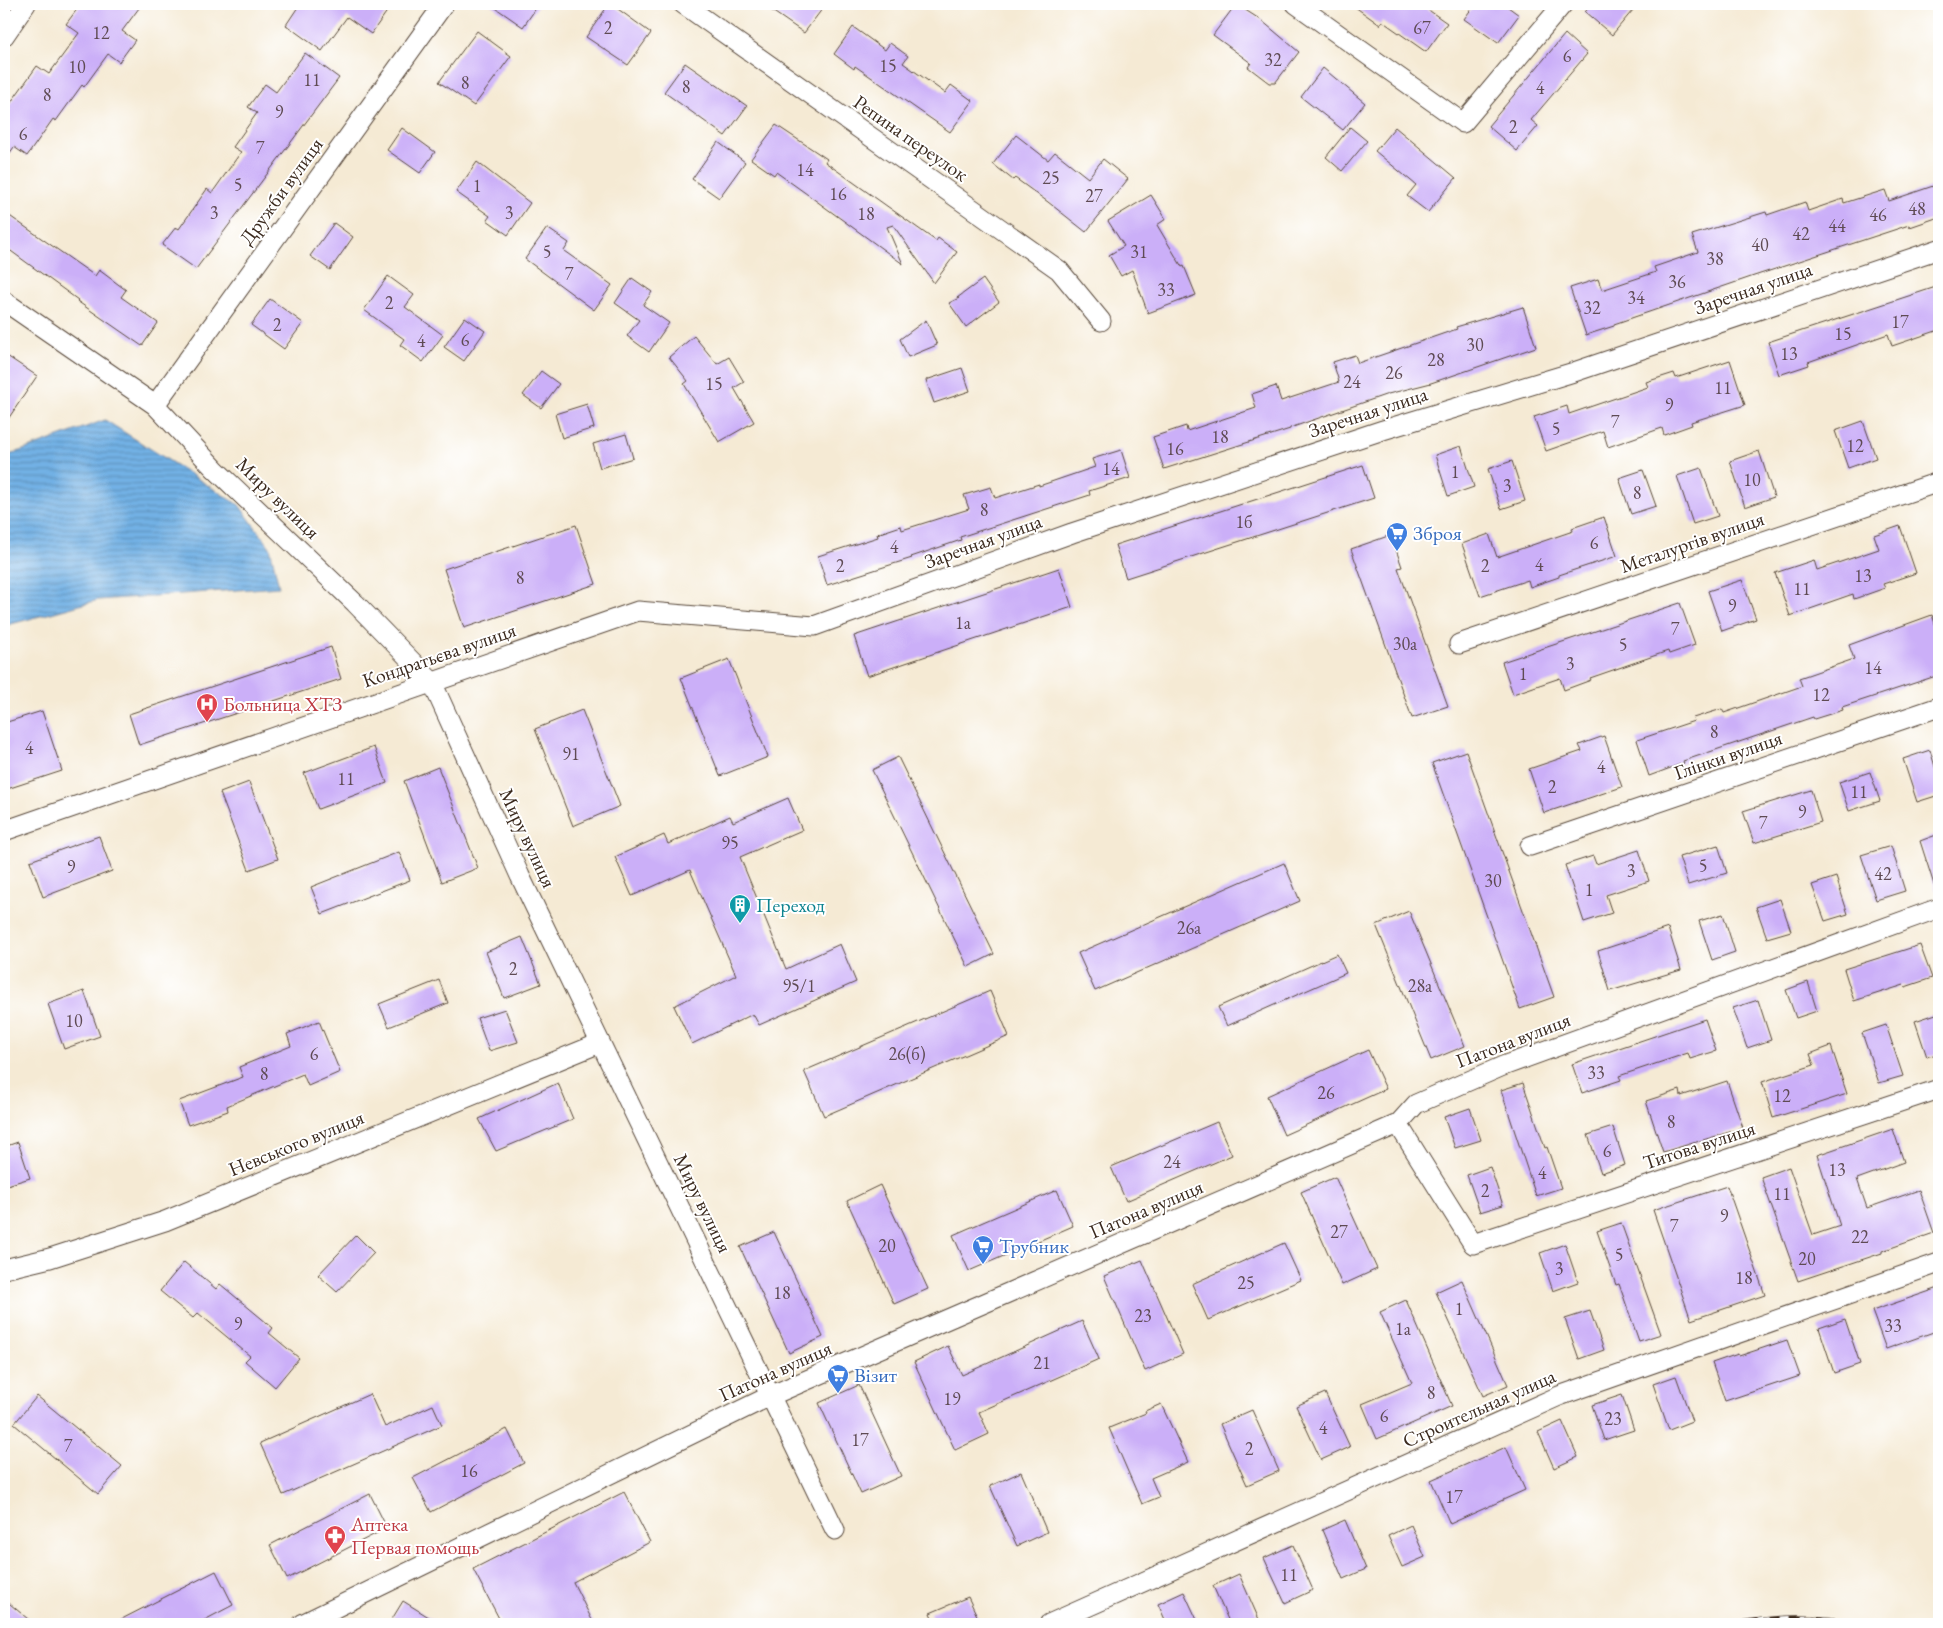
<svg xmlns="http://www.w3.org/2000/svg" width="1943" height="1628" viewBox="0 0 1943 1628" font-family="'EB Garamond',serif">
	<defs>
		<pattern id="water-rules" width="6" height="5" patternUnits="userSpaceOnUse" patternTransform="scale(1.25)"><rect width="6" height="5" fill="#72b1e5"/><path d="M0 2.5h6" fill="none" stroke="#5f90b9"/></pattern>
	</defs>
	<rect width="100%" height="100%" fill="#fff"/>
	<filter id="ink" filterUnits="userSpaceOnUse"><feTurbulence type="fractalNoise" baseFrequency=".02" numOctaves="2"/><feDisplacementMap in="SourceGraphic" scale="10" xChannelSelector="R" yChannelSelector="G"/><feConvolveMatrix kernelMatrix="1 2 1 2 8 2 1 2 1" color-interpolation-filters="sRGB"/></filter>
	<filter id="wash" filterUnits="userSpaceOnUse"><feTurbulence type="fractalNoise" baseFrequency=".0096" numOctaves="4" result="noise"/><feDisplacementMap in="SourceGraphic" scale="20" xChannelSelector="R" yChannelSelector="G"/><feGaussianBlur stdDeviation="1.12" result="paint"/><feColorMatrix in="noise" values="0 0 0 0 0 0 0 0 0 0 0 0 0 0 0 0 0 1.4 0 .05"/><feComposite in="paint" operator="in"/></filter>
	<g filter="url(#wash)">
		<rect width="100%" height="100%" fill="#f5ead4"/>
		<path fill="url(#water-rules)" stroke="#566e82" d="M105,420L239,505L270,547L279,587L98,600L4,626V457Z"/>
		<g id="blocks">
			<path fill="#cbaff8" d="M81,4H142L122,31L135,40L119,62L108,54L84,87L82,85L56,121L53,119L27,156L14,147L4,161V112L37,66L49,74L79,33L66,24Z
				M300,4H379L388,10L371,34L347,17L322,51L286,25Z
				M490,4H539L523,27Z
				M609,4H611L651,33L628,65L586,37Z
				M762,4H826L804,33Z
				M1236,4L1261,20L1299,52L1275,83H1269L1248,67L1251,63L1213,35Z
				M1351,4H1420L1447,23L1426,52L1382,21L1380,25Z
				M1475,4H1504L1519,15L1498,43L1464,19Z
				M1592,4H1638L1612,35L1585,12Z
				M853,27L885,50L890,43L908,56L903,63L945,93L951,85L973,101L950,132L855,66L854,69L834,54Z
				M477,31L511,56L474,106L439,82Z
				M1565,34L1587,54L1531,120L1538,126L1517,151L1488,126Z
				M305,53L339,78L196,269L162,245L176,227L179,229L207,189L212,193L241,152L233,147L257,113L248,107L265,84L276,92Z
				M685,63L747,106L725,136L664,92Z
				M1323,68L1365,103L1343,130L1301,97Z
				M776,125L827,159L825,162L936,241L938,238L957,252L934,283L893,225L887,227L903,264L804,192L776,172L774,175L751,159Z
				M1350,127L1367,141L1342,171L1326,157Z
				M1395,127L1456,178L1428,212L1407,196L1416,185L1375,151Z
				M402,128L435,152L420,173L387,150Z
				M1016,135L1048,160L1055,152L1088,178L1103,159L1128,179L1086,232L1048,202L1015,178L1013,180L993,164Z
				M718,142L745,162L719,198L692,179Z
				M477,162L530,203L508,235L487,220L490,216L456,192Z
				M1939,184V217L1910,227L1909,225L1754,276L1614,324V326L1586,335L1570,288L1598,279L1602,290L1656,272L1654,267L1698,252L1692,235L1766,212L1767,215L1805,202L1808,211L1843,199L1844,203L1885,190L1889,201Z
				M1151,195L1166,219L1157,225L1182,267L1184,266L1196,295L1148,313L1132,270L1121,276L1109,255L1124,246L1108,221Z
				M4,212L95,276L99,270L126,290L121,297L158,323L142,346L77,301L78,300L4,246Z
				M334,223L353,237L330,270L310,256Z
				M547,228L569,243L564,251L612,285L594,310L525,259Z
				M388,276L414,295L405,307L443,335L423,362L400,345L404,339L364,310Z
				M632,278L652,292L643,305L669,323L649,352L627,336L639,320L615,303Z
				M983,279L999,302L966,327L949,303L959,298H957Z
				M1939,286V330L1892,346L1888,334L1808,362L1809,365L1779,375L1768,342Z
				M270,299L303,323L284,349L251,325Z
				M1523,307L1536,347L1431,383L1388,394L1290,428V429L1164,469L1153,437L1186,426L1187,431L1256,408L1252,394L1276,386L1281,401L1339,382L1333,362L1355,355L1358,363L1457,329L1456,327Z
				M465,317L485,331L464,361L444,347Z
				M926,320L937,345L908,357L900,339Z
				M694,336L717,364L729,357L744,382L734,388L754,422L719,442L684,384L688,381L669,357Z
				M4,354L37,376L4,425Z
				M1730,360L1745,405L1691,422L1692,425L1664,435L1662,428L1608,447L1603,431L1546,451L1534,417L1567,406L1569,414L1648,387L1646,382L1674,373L1676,378Z
				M962,368L970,391L934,403L926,380Z
				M541,371L559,384L541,408L523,395Z
				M587,404L594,428L562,438L555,414Z
				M1863,421L1876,458L1848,468L1835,431Z
				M626,434L633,458L600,468L593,444Z
				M1461,446L1474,487L1448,496L1435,455Z
				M1121,450L1130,478L1089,491L1090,495L960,537L961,540L911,557L912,558L827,585L818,556L878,537L877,534L901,526L902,530L969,509L964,495L991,487L995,498L1039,484V486L1095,467L1092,459Z
				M1759,451L1774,497L1745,507L1730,461Z
				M1512,461L1525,501L1501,509L1488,469Z
				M1363,465L1374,498L1126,578L1115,545Z
				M1701,468L1718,516L1693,524L1677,476Z
				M1643,470L1656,506L1631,514L1619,478Z
				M1604,517L1617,556L1559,575V577L1530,587L1528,580L1480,596L1462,544L1489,534L1497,557L1573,531L1572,528Z
				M576,525L596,584L464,628L444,569Z
				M1900,526L1916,573L1883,584L1885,588L1854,599L1853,594L1790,616L1775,573L1814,560L1817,570L1879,549L1874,535Z
				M1391,535L1402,567L1398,568L1448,706L1412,718L1351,549Z
				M1059,568L1072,607L867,676L854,636Z
				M1742,580L1756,619L1722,631L1708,591Z
				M1680,603L1695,645L1669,654L1668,651L1590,678L1591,680L1564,690L1560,678L1513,694L1502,662Z
				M1932,615L1939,635V675L1842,707L1843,710L1814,719L1813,717L1683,761L1684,763L1649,776L1637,740L1694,721L1693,718L1722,709L1724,713L1802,686L1799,678L1854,659L1849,645Z
				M331,647L341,679L139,745L129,714Z
				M729,659L768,757L720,776L681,678Z
				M582,710L620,806L573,826L535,729Z
				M42,711L62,771L4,790V723Z
				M1604,736L1622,787L1544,813L1529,769L1582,751L1579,745Z
				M374,747L387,783L318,809L304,773Z
				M1930,750L1939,780V795L1917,802L1903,759Z
				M1466,751L1554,997L1520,1009L1432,763Z
				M898,757L994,954L968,967L872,770Z
				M438,767L478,868L442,882L404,781Z
				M1870,772L1880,801L1849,811L1839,782Z
				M249,782L278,859L249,870L220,793Z
				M1811,790L1821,822L1754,843L1743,811Z
				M788,798L802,830L740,857L786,969L840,944L856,982L759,1025L753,1014L692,1044L674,1006L736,975L690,870L632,896L615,857L664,835L668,844L730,816L733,822Z
				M1939,834V891H1936L1920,841Z
				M99,836L112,871L43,897L30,861Z
				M1718,845L1727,873L1688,885L1679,857Z
				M1891,846L1905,891L1876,900L1861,855Z
				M1639,850L1649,881L1606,895L1612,913L1584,922L1565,865L1593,856L1596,864Z
				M399,852L410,880L322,914L311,887Z
				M1284,863L1300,901L1095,991L1078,953Z
				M1836,877L1848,914L1825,921L1812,885Z
				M1780,899L1791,931L1767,938L1756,907Z
				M1409,911L1465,1046L1431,1060L1376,925Z
				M1723,914L1735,952L1712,960L1699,921Z
				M1668,928L1681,970L1610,991L1598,951Z
				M522,937L541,984L504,998L486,952Z
				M1920,945L1932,978L1905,987L1904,985L1854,1001L1844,969Z
				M1337,954L1346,973L1227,1026L1218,1007Z
				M439,980L448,1003L389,1027L379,1004Z
				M1808,982L1817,1011L1796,1018L1786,990Z
				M84,991L100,1036L64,1049L48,1004Z
				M990,991L1009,1036L824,1116L804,1071Z
				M1758,1000L1771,1040L1747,1048L1733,1008Z
				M505,1009L518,1042L489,1051L477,1018Z
				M1939,1013V1053L1927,1057L1915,1021Z
				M1705,1019L1716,1051L1690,1059L1688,1053L1619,1076L1621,1080L1582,1093L1572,1064Z
				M319,1021L340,1072L308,1086L303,1074L227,1106L228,1111L188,1125L179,1101L243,1077L239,1067L291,1046L287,1034Z
				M1886,1025L1903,1076L1879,1083L1862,1033Z
				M1831,1046L1847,1094L1773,1118L1762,1082L1814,1065L1810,1054Z
				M1368,1050L1386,1089L1284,1135L1267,1096Z
				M1727,1081L1743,1128L1663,1152L1646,1101L1680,1090L1681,1096Z
				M558,1083L573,1119L496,1151L479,1119Z
				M1523,1083L1545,1148L1547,1147L1561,1188L1536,1196L1501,1090Z
				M1470,1108L1481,1140L1455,1148L1444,1117Z
				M1217,1122L1232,1155L1126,1201L1111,1167Z
				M1613,1127L1625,1165L1601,1173L1588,1135Z
				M1893,1129L1904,1162L1857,1179L1867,1208L1919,1190L1934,1233L1882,1251V1253L1798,1281L1761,1177L1789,1167L1813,1235L1840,1226L1817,1155Z
				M18,1142L30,1178L4,1186V1147Z
				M1490,1167L1503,1205L1480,1212L1467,1175Z
				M1335,1177L1377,1269L1342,1285L1301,1192Z
				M880,1185L928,1289L894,1304L847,1201Z
				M1727,1186L1765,1295L1691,1320L1653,1210Z
				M1057,1190L1073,1226L969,1271L953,1235Z
				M1621,1223L1661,1334L1639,1341L1619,1284L1616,1285L1597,1231Z
				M774,1232L823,1337L789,1353L740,1247Z
				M356,1235L374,1253L337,1292L318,1275Z
				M1284,1243L1301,1280L1208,1320L1192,1284Z
				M1565,1244L1578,1282L1553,1291L1540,1253Z
				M1142,1260L1183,1354L1145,1371L1104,1276Z
				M184,1262L216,1289L220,1284L273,1328L269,1333L299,1358L275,1387L245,1361L250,1356L198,1313L193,1318L160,1291Z
				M1462,1280L1508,1385L1483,1396L1436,1292Z
				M1939,1288V1330L1886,1349L1872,1311Z
				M1406,1300L1452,1406L1377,1439L1362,1404L1412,1383L1380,1312Z
				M1590,1311L1604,1350L1579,1359L1565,1319Z
				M1845,1319L1860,1364L1834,1373L1819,1328Z
				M1082,1321L1099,1359L979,1412L989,1434L955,1450L914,1362L948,1346L962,1375Z
				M1787,1340L1800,1376L1725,1401L1712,1363L1738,1354L1739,1356Z
				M1676,1376L1692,1421L1669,1430L1653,1384Z
				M859,1385L901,1476L861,1494L819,1403Z
				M1325,1393L1350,1447L1321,1460L1296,1406Z
				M370,1394L385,1427L433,1405L442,1425L283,1495L260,1443Z
				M1622,1395L1634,1430L1604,1440L1592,1405Z
				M37,1396L122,1466L98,1494L14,1424Z
				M1161,1404L1188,1462L1151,1478L1159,1497L1142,1504L1109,1428L1146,1413L1145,1411Z
				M1252,1410L1279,1471L1247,1485L1220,1424Z
				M1562,1421L1578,1457L1554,1468L1538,1432Z
				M507,1429L524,1463L431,1512L413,1478Z
				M1506,1447L1525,1490L1450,1524L1431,1480Z
				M1021,1472L1047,1532L1017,1546L990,1486Z
				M624,1492L650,1542L573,1582L594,1624H502L473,1569Z
				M370,1494L387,1528L287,1579L270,1545Z
				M1345,1520L1366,1569L1343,1579L1322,1530Z
				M1411,1525L1425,1557L1402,1567L1388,1536Z
				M1293,1545L1313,1590L1285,1603L1264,1558Z
				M216,1571L233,1605L197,1624H112Z
				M1239,1574L1261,1624H1230L1213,1586Z
				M1184,1592L1199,1624H1167L1158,1604Z
				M968,1597L981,1624H935L930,1613Z
				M4,1599L34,1624H4Z
				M403,1601L440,1624H389Z"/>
		</g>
	</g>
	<g filter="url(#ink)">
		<use href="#blocks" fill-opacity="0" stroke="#574739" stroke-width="1"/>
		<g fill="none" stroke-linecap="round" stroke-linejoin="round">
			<g stroke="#574739" stroke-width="21">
				<path id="minor" d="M683,4L1059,270L1101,321
					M1296,4L1463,123L1563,4
					M4,36L26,4
					M4,301L155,405L215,469L355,603L432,682L520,876L835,1530
					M155,405L444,4
					M1459,644L1939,482
					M4,831L638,611L814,626L1072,533L1383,430L1574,372L1939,249
					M1530,846L1939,707
					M1398,1124L1473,1244L1939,1089
					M4,1269L50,1258L165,1221L600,1043
					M302,1624L770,1396L1398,1124L1416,1104L1503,1066L1939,908
					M1049,1624L1559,1396L1939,1263"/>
			</g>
			<use href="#minor" stroke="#fff" stroke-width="19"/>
			<g stroke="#3b2a1e" stroke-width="5.5">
				<path id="rail" d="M1736,1624C1777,1616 1820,1616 1861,1624"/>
			</g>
			<use href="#rail" stroke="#fff" stroke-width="4" stroke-dasharray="11" stroke-linecap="butt"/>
		</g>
	</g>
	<defs>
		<g id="supermarket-pin" transform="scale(1.125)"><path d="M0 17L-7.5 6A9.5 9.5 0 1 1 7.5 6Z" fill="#3f7fe0" stroke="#fff"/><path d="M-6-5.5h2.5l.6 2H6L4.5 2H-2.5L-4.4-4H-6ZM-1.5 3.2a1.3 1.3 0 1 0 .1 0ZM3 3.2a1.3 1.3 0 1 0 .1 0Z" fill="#fff"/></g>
		<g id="hospital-pin" transform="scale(1.125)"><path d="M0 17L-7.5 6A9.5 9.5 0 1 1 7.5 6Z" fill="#e0444e" stroke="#fff"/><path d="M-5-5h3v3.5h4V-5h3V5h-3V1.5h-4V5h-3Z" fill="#fff"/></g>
		<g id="building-pin" transform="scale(1.125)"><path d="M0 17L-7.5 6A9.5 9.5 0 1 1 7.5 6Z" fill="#0f9aa8" stroke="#fff"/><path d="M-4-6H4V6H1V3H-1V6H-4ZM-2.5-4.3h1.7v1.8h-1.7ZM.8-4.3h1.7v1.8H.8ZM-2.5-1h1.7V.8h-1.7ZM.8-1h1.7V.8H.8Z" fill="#fff"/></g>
		<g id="pharmacy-pin" transform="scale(1.125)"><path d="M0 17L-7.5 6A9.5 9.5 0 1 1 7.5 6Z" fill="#e0444e" stroke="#fff"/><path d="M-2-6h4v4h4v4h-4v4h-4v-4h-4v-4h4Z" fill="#fff"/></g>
	</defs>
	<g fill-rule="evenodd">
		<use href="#supermarket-pin" x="1397" y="533"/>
		<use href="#hospital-pin" x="207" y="704"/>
		<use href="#building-pin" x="740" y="905"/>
		<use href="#supermarket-pin" x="983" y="1246"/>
		<use href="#supermarket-pin" x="838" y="1375"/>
		<use href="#pharmacy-pin" x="335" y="1536"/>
	</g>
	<g text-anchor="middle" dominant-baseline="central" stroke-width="4" stroke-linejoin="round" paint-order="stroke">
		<g font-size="18" fill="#5f4b54">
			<text x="608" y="27">2</text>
			<text x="1422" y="27">67</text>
			<text x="101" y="32">12</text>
			<text x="1567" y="55">6</text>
			<text x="1273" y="59">32</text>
			<text x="888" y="65">15</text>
			<text x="77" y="66">10</text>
			<text x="312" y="79">11</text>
			<text x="465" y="82">8</text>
			<text x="686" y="86">8</text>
			<text x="1540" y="87">4</text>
			<text x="47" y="94">8</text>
			<text x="279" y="111">9</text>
			<text x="1513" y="126">2</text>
			<text x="23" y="133">6</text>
			<text x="260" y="147">7</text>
			<text x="805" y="169">14</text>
			<text x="1051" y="177">25</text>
			<text x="238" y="184">5</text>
			<text x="477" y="185">1</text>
			<text x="838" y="193">16</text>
			<text x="1094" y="195">27</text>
			<text x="1917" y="208">48</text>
			<text x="214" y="212">3</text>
			<text x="509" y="212">3</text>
			<text x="866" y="213">18</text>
			<text x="1878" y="214">46</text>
			<text x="1837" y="225">44</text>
			<text x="1801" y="233">42</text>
			<text x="1760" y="244">40</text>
			<text x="547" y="251">5</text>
			<text x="1139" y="251">31</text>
			<text x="1715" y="258">38</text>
			<text x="569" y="273">7</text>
			<text x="1677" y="281">36</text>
			<text x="1166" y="289">33</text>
			<text x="1636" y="297">34</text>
			<text x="389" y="302">2</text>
			<text x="1592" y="307">32</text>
			<text x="1900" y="321">17</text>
			<text x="277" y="324">2</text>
			<text x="1843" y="333">15</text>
			<text x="465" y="339">6</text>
			<text x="421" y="340">4</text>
			<text x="1475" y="344">30</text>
			<text x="1789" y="353">13</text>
			<text x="1436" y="359">28</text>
			<text x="1394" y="372">26</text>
			<text x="1352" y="381">24</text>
			<text x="714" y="383">15</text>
			<text x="1723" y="387">11</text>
			<text x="1669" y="404">9</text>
			<text x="1615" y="421">7</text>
			<text x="1556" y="428">5</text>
			<text x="1220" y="436">18</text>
			<text x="1855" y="445">12</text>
			<text x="1175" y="448">16</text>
			<text x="1111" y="468">14</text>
			<text x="1455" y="471">1</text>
			<text x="1752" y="479">10</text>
			<text x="1507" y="485">3</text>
			<text x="1637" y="492">8</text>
			<text x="984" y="509">8</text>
			<text x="1244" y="521">1б</text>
			<text x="1594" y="542">6</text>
			<text x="894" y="546">4</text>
			<text x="1539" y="564">4</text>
			<text x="840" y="565">2</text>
			<text x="1485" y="565">2</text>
			<text x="1863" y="575">13</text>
			<text x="520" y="577">8</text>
			<text x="1802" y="588">11</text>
			<text x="1732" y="605">9</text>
			<text x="963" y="622">1а</text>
			<text x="1675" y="628">7</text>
			<text x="1405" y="643">30а</text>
			<text x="1623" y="644">5</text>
			<text x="1570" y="663">3</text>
			<text x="1873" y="667">14</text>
			<text x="1523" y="673">1</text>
			<text x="1821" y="694">12</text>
			<text x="1714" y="731">8</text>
			<text x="29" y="747">4</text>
			<text x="571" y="753">91</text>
			<text x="1601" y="766">4</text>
			<text x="346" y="778">11</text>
			<text x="1552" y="786">2</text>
			<text x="1859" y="791">11</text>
			<text x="1802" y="811">9</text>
			<text x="1763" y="822">7</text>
			<text x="730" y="842">95</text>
			<text x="1703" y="865">5</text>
			<text x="71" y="866">9</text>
			<text x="1631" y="870">3</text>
			<text x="1883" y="873">42</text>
			<text x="1493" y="880">30</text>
			<text x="1589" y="889">1</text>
			<text x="1189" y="927">26а</text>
			<text x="513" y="968">2</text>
			<text x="799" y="985">95/1</text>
			<text x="1420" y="985">28а</text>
			<text x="74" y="1020">10</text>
			<text x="314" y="1053">6</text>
			<text x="907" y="1053">26(б)</text>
			<text x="1596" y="1072">33</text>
			<text x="264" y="1073">8</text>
			<text x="1326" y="1092">26</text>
			<text x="1782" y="1095">12</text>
			<text x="1671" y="1121">8</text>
			<text x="1607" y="1150">6</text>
			<text x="1172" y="1161">24</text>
			<text x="1837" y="1169">13</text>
			<text x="1542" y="1172">4</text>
			<text x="1485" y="1190">2</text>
			<text x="1782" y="1193">11</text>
			<text x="1724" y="1215">9</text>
			<text x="1674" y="1225">7</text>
			<text x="1339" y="1231">27</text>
			<text x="1860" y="1236">22</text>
			<text x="887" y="1245">20</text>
			<text x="1619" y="1254">5</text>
			<text x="1807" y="1258">20</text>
			<text x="1559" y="1268">3</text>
			<text x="1744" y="1277">18</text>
			<text x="1246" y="1282">25</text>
			<text x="782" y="1292">18</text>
			<text x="1459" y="1308">1</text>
			<text x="1143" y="1315">23</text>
			<text x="238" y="1323">9</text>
			<text x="1893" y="1325">33</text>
			<text x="1403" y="1328">1а</text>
			<text x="1042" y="1362">21</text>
			<text x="1431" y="1392">8</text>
			<text x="952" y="1398">19</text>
			<text x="1384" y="1415">6</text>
			<text x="1613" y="1418">23</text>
			<text x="1323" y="1427">4</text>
			<text x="860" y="1439">17</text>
			<text x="68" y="1445">7</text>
			<text x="1249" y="1448">2</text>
			<text x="469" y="1470">16</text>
			<text x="1454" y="1496">17</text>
			<text x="1289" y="1574">11</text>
		</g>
		<g font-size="20" fill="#3b2a1e" stroke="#fff">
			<text transform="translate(911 138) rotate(35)">Репина переулок</text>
			<text transform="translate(281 191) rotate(-54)">Дружби вулиця</text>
			<text transform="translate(1753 288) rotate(-19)">Заречная улица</text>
			<text transform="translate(1368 412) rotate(-18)">Заречная улица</text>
			<text transform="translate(278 498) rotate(44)">Миру вулиця</text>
			<text transform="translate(983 541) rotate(-20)">Заречная улица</text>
			<text transform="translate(1692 542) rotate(-19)">Металургів вулиця</text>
			<text transform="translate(439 655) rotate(-19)">Кондратьєва вулиця</text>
			<text transform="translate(1728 755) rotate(-19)">Глінки вулиця</text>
			<text transform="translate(528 838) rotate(65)">Миру вулиця</text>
			<text transform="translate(1513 1040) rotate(-21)">Патона вулиця</text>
			<text transform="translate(296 1143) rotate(-22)">Невського вулиця</text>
			<text transform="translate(1699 1145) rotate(-18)">Титова вулиця</text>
			<text transform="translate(703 1203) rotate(64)">Миру вулиця</text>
			<text transform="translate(1146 1209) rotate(-23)">Патона вулиця</text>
			<text transform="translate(775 1371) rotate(-24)">Патона вулиця</text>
			<text transform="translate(1479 1408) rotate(-24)">Строительная улица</text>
		</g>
		<g font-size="20" fill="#366cbe" stroke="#fff" text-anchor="start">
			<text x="1413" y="533">Зброя</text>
			<text x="999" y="1246">Трубник</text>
			<text x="854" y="1375">Візит</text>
		</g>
		<g font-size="20" fill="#be3a42" stroke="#fff" text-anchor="start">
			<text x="223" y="704">Больница ХТЗ</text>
			<text x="351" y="1524">Аптека<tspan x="351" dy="23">Первая помощь</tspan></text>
		</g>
		<g font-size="20" fill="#0d838f" stroke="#fff" text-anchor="start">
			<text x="756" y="905">Переход</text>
		</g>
	</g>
	<rect width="1943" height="1628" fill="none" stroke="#fff" stroke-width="20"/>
</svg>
